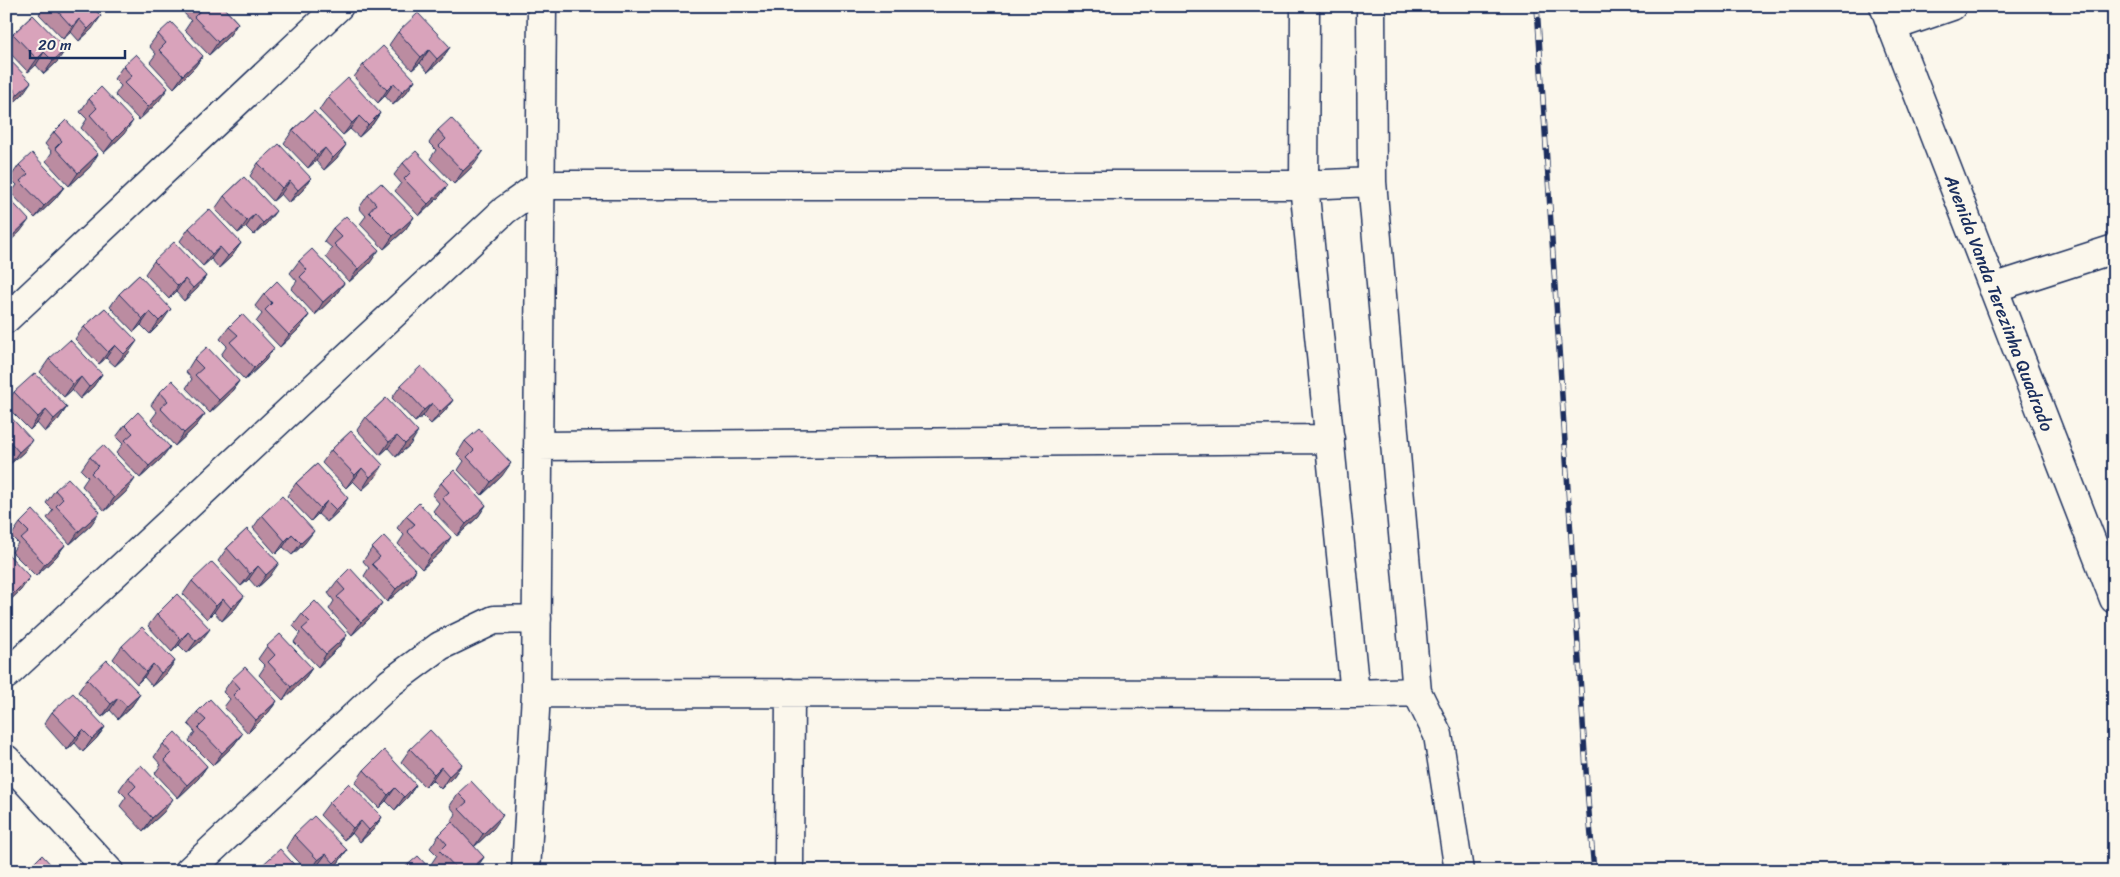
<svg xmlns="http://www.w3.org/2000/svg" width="2120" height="877" viewBox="0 0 2120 877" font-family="Sriracha,sans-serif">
	<rect width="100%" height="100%" fill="#fbf7ec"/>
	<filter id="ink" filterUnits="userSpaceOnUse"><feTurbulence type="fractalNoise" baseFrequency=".02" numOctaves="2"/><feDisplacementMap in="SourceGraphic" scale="10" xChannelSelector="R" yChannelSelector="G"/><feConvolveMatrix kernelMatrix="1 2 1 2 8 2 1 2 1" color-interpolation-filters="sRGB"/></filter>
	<g filter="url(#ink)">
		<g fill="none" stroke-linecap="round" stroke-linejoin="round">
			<g stroke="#1b2f5e" stroke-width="31">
				<path id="street" d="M1305,6L1304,185L1355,694
					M1371,6L1372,182L1417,692L1438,735L1459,871
					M1884,6L2114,599
					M1891,27L1952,6
					M1993,288L2114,249
					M6,319L339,6
					M538,446L1330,439
					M6,675L505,210L540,185H1304L1372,182
					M536,693L1355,694L1417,692
					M6,759L109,871
					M189,871L390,683L440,646L494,620L537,619
					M526,871L536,693L542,6
					M789,871L790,693"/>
			</g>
			<use href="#street" stroke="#fbf7ec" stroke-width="28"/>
			<g stroke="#1b2f5e" stroke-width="5.5">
				<path id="rail" d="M1537,6L1588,801L1594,871"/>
			</g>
			<use href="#rail" stroke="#fbf7ec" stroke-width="4" stroke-dasharray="11" stroke-linecap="butt"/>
		</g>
		<path fill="#bb8ca1" stroke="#1b2f5e" d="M45,6H91L92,29L79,41L71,32L63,39L39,14Z
			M189,6H222L238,23L229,36L209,55L185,30L191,21L184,13Z
			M33,15L57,62L44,74L36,65L28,72L6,49V44L13,34Z
			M398,32L450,47L441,60L428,72L420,63L412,70L389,45Z
			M158,34L203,56L194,68L174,88L150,62L156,54L149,46Z
			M6,56L22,95L9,107L6,104Z
			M363,65L415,80L406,93L393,105L385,96L378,103L354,77Z
			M123,66L159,101L139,120L115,95L121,86L114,79Z
			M328,97L380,113L372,125L359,137L350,129L343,135L319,110Z
			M89,99L124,134L104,153L81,128L87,119L80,112Z
			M314,111L337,158L324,170L316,161L308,168L284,143L293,130Z
			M438,130L474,165L454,184L430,159L436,150L429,143Z
			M54,132L90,167L69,186L46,161L52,152L45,144Z
			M258,163L311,178L302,191L289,203L281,194L273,201L250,176Z
			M403,163L448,185L439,197L419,216L395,191L401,183L394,175Z
			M19,165L64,187L55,199L35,218L11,193L17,185L10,178Z
			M244,177L267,223L254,235L246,227L238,233L215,209L224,196Z
			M368,195L414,217L405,230L384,249L360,224L366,216L359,208Z
			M189,228L241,243L232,256L219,268L211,259L203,266L180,241Z
			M333,228L370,263L349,282L326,257L332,248L324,241Z
			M154,261L206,276L197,289L184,301L176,292L169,299L145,274Z
			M299,261L344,283L335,296L315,315L291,289L297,281L290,273Z
			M139,275L162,322L150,334L141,325L134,332L110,307L119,294Z
			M264,294L309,315L300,328L280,347L256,322L262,314L255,306Z
			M105,308L128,354L115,366L106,358L99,364L75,339L84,327Z
			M229,327L274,348L265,361L245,380L221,355L227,346L220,339Z
			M49,359L102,374L93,387L80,399L72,390L64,397L40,372Z
			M194,359L239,381L230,394L210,413L186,388L192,379L186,372Z
			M401,385L453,400L444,412L431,424L423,416L415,422L392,398Z
			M14,392L67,407L58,420L45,432L37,423L30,430L6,406V404Z
			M160,392L205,414L196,426L175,446L151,420L157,412L151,405Z
			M386,398L410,445L396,457L388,448L380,455L357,430L366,417Z
			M6,412L24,452L10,464L6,460Z
			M125,425L161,459L140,478L116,453L123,444L116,437Z
			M351,431L375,478L362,490L353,481L346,488L322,463L331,450Z
			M465,441L502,476L482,495L458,470L464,461L457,454Z
			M90,457L126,492L105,511L82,486L88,477L81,470Z
			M317,464L340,510L327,522L318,514L311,521L287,496L296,483Z
			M441,483L486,505L478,517L457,536L433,511L439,503L432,495Z
			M55,490L91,525L70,544L47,518L53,510L46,503Z
			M282,496L305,543L292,555L283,547L276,554L253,528L262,515Z
			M406,516L443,550L422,569L398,544L404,535L397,528Z
			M20,523L65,545L56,557L36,576L12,552L18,543L11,536Z
			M247,529L270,576L257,588L249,579L241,586L218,561L227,548Z
			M372,548L408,583L387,602L364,576L369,568L363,561Z
			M6,552L21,590L6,604Z
			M192,581L244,596L235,609L222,621L214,612L207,619L183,594Z
			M337,581L382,603L373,615L352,635L329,609L334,601L328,593Z
			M177,594L201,641L187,653L179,645L172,652L148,626L157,614Z
			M302,614L347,635L338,648L318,667L294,642L300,633L293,626Z
			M122,646L175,661L166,674L152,686L144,677L137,684L113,659Z
			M267,646L312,668L303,681L283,700L259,675L265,666L258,659Z
			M87,679L140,694L131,707L118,719L110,710L102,717L78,692Z
			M232,679L277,701L268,713L248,733L224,707L230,699L223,692Z
			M52,712L105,727L96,739L83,752L75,743L67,750L44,724Z
			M197,712L242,734L233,746L213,765L189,741L195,732L188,724Z
			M163,744L207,766L198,779L178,798L155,773L161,765L154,757Z
			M410,749L462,764L453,777L441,789L432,780L425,787L401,762Z
			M364,770L416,785L407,798L395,810L386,801L379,808L355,783Z
			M128,777L164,812L143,831L120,806L126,797L119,790Z
			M458,793L494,828L474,847L484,857L474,871H438L431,864L437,855L430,848L439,835L452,823L451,822L456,814L450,806Z
			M329,803L382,817L373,830L360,842L352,833L344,840L320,815Z
			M294,835L347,850L338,863L330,871H321L317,866L312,871H307L286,848Z
			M30,867L57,871H27Z"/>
		<path fill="#987283" stroke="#1b2f5e" d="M101,16L92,29L79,41L88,29Z
			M79,19L71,32L63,39L72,27Z
			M238,23L229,36L209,55L218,42Z
			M450,47L441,60L428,72L437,59Z
			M66,49L57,62L44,74L53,61Z
			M429,50L420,63L412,70L421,57Z
			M44,52L36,65L28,72L37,59Z
			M203,56L194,68L174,88L183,75Z
			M415,80L406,93L393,105L402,92Z
			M31,82L22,95L9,107L18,94Z
			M394,83L385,96L378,103L387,90Z
			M168,88L159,101L139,120L148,107Z
			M380,113L372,125L359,137L368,125Z
			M359,116L350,129L343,135L352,123Z
			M133,121L124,134L104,153L113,141Z
			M346,145L337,158L324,170L333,158Z
			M325,148L316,161L308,168L317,155Z
			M483,152L474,165L454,184L463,171Z
			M98,154L90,167L69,186L78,173Z
			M311,178L302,191L289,203L298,190Z
			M290,181L281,194L273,201L282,188Z
			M448,185L439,197L419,216L428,204Z
			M64,187L55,199L35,218L44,206Z
			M276,211L267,223L254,235L263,223Z
			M255,214L246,227L238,233L247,221Z
			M414,217L405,230L384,249L393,236Z
			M29,220L20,232L6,245V242L9,239Z
			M241,243L232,256L219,268L228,256Z
			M220,247L211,259L203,266L212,254Z
			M379,250L370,263L349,282L358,269Z
			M206,276L197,289L184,301L193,288Z
			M185,279L176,292L169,299L178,286Z
			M344,283L335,296L315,315L323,302Z
			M171,309L162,322L150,334L159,321Z
			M150,312L141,325L134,332L143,319Z
			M309,315L300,328L280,347L289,335Z
			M137,341L128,354L115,366L124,354Z
			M115,345L106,358L99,364L108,352Z
			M274,348L265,361L245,380L254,368Z
			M102,374L93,387L80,399L89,387Z
			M81,377L72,390L64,397L73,384Z
			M239,381L230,394L210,413L219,400Z
			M453,400L444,412L431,424L440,412Z
			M432,403L423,416L415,422L424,410Z
			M67,407L58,420L45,432L54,419Z
			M46,410L37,423L30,430L38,417Z
			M205,414L196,426L175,446L184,433Z
			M418,432L410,445L396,457L405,444Z
			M397,436L388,448L380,455L389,442Z
			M32,440L24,452L10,464L19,452Z
			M170,447L161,459L140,478L149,466Z
			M511,463L502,476L482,495L491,482Z
			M383,465L375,478L362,490L370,477Z
			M362,468L353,481L346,488L355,475Z
			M135,479L126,492L105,511L114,498Z
			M348,498L340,510L327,522L336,510Z
			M327,501L318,514L311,521L320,508Z
			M486,505L478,517L457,536L466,524Z
			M100,512L91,525L70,544L79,531Z
			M314,531L305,543L292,555L301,543Z
			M292,534L283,547L276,554L285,541Z
			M451,537L443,550L422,569L431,556Z
			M65,545L56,557L36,576L45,564Z
			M279,563L270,576L257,588L266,575Z
			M258,566L249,579L241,586L250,574Z
			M416,570L408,583L387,602L396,589Z
			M30,577L21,590L6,604V602L10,597Z
			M244,596L235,609L222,621L231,608Z
			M223,599L214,612L207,619L216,606Z
			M382,603L373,615L352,635L361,622Z
			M210,629L201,641L187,653L196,641Z
			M188,632L179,645L172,652L181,639Z
			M347,635L338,648L318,667L326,654Z
			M175,661L166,674L152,686L161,673Z
			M153,664L144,677L137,684L146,672Z
			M312,668L303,681L283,700L291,687Z
			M140,694L131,707L118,719L127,706Z
			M118,698L110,710L102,717L111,704Z
			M277,701L268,713L248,733L256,720Z
			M105,727L96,739L83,752L92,739Z
			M83,730L75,743L67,750L76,737Z
			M242,734L233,746L213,765L222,753Z
			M462,764L453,777L441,789L449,776Z
			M207,766L198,779L178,798L187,785Z
			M441,767L432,780L425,787L434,774Z
			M416,785L407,798L395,810L404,797Z
			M395,788L386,801L379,808L388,795Z
			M173,799L164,812L143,831L152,818Z
			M503,815L494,828L474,847L483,834Z
			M382,817L373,830L360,842L369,830Z
			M361,821L352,833L344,840L353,828Z
			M347,850L338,863L330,871H328L334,863Z
			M326,854L317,866L311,871L318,860Z
			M484,857L475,870L474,871H469Z"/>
		<path fill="#d9a3bb" stroke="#1b2f5e" d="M53,6H91L101,16L88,29L79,19L72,27Z
			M198,6H222L238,23L218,42L194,17L201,10Z
			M418,13L450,47L437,59L429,50L421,57L398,32Z
			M33,15L66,49L53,61L44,52L37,59L13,34Z
			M171,22L203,56L183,75L159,50L166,43L158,34Z
			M383,46L415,80L402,92L394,83L387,90L363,65Z
			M136,54L168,88L148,107L124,83L132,76L123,66Z
			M6,56L31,82L18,94L10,85L6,88Z
			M348,78L380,113L368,125L359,116L352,123L328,97Z
			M101,87L133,121L113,141L90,115L97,108L89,99Z
			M314,111L346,145L333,158L325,148L317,155L293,130Z
			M451,118L483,152L463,171L439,146L446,139L438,130Z
			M66,120L98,154L78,173L55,148L62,141L54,132Z
			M279,144L311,178L298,190L290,181L282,188L258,163Z
			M416,151L448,185L428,204L404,179L411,172L403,163Z
			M32,153L64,187L44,206L20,181L28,174L19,165Z
			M244,177L276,211L263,223L255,214L247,221L224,196Z
			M381,183L414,217L393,236L369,212L376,204L368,195Z
			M6,195L29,220L9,239L6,236Z
			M209,209L241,243L228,256L220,247L212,254L189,228Z
			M346,216L379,250L358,269L334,244L342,237L333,228Z
			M174,242L206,276L193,288L185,279L178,286L154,261Z
			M312,249L344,283L323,302L300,277L307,270L299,261Z
			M139,275L171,309L159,321L150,312L143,319L119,294Z
			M277,281L309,315L289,335L265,310L272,303L264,294Z
			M105,308L137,341L124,354L115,345L108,352L84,327Z
			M242,314L274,348L254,368L230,342L238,335L229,327Z
			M70,340L102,374L89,387L81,377L73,384L49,359Z
			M207,347L239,381L219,400L195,375L203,368L194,359Z
			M421,366L453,400L440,412L432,403L424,410L401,385Z
			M35,373L67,407L54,419L46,410L38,417L14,392Z
			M172,380L205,414L184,433L160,408L168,401L160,392Z
			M386,398L418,432L405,444L397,436L389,442L366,417Z
			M6,412L32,440L19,452L11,443L6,447Z
			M138,412L170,447L149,466L125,440L133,433L125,425Z
			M479,429L511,463L491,482L467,457L474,450L465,441Z
			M351,431L383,465L370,477L362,468L355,475L331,450Z
			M103,445L135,479L114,498L91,473L98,466L90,457Z
			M317,464L348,498L336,510L327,501L320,508L296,483Z
			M454,470L486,505L466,524L442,498L449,492L441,483Z
			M68,478L100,512L79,531L56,506L63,499L55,490Z
			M282,496L314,531L301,543L292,534L285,541L262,515Z
			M419,503L451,537L431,556L407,531L415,524L406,516Z
			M33,510L65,545L45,564L21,539L29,532L20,523Z
			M247,529L279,563L266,575L258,566L250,574L227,548Z
			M384,536L416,570L396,589L372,564L380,557L372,548Z
			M6,552L30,577L10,597L6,593Z
			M212,562L244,596L231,608L223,599L216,606L192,581Z
			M350,568L382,603L361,622L337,597L345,590L337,581Z
			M177,594L210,629L196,641L188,632L181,639L157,614Z
			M315,601L347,635L326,654L302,629L310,622L302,614Z
			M142,627L175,661L161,673L153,664L146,672L122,646Z
			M280,634L312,668L291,687L268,662L275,655L267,646Z
			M107,660L140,694L127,706L118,698L111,704L87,679Z
			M245,667L277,701L256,720L233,695L240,688L232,679Z
			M73,693L105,727L92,739L83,730L76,737L52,712Z
			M210,699L242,734L222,753L198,728L206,720L197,712Z
			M430,730L462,764L449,776L441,767L434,774L410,749Z
			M175,732L207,766L187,785L164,760L171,753L163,744Z
			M384,750L416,785L404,797L395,788L388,795L364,770Z
			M141,765L173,799L152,818L129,793L136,786L128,777Z
			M471,781L503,815L483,834L459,809L467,802L458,793Z
			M349,783L382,817L369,830L361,821L353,828L329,803Z
			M314,816L347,850L334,863L326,854L318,860L294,835Z
			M452,822L484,857L469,871H459L440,851L447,844L439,835Z
			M280,849L300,871H262L259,868Z
			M42,855L57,871H33L30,867Z
			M418,856L432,871H407L404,868Z"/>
	</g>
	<g text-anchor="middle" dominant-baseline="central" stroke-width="4" stroke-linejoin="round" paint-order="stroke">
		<g font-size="18" fill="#1b2f5e" stroke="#fbf7ec">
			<text transform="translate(1999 303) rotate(69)">Avenida Vanda Terezinha Quadrado</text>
		</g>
	</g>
	<rect width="2120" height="877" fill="none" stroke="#fbf7ec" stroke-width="25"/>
	<rect x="12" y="12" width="2095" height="852" fill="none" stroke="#1b2f5e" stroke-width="2" filter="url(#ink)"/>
	<path d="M30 50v8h95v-8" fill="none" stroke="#1b2f5e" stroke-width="2.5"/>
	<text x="38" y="50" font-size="15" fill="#1b2f5e" stroke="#fbf7ec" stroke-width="4" paint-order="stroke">20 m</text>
</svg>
